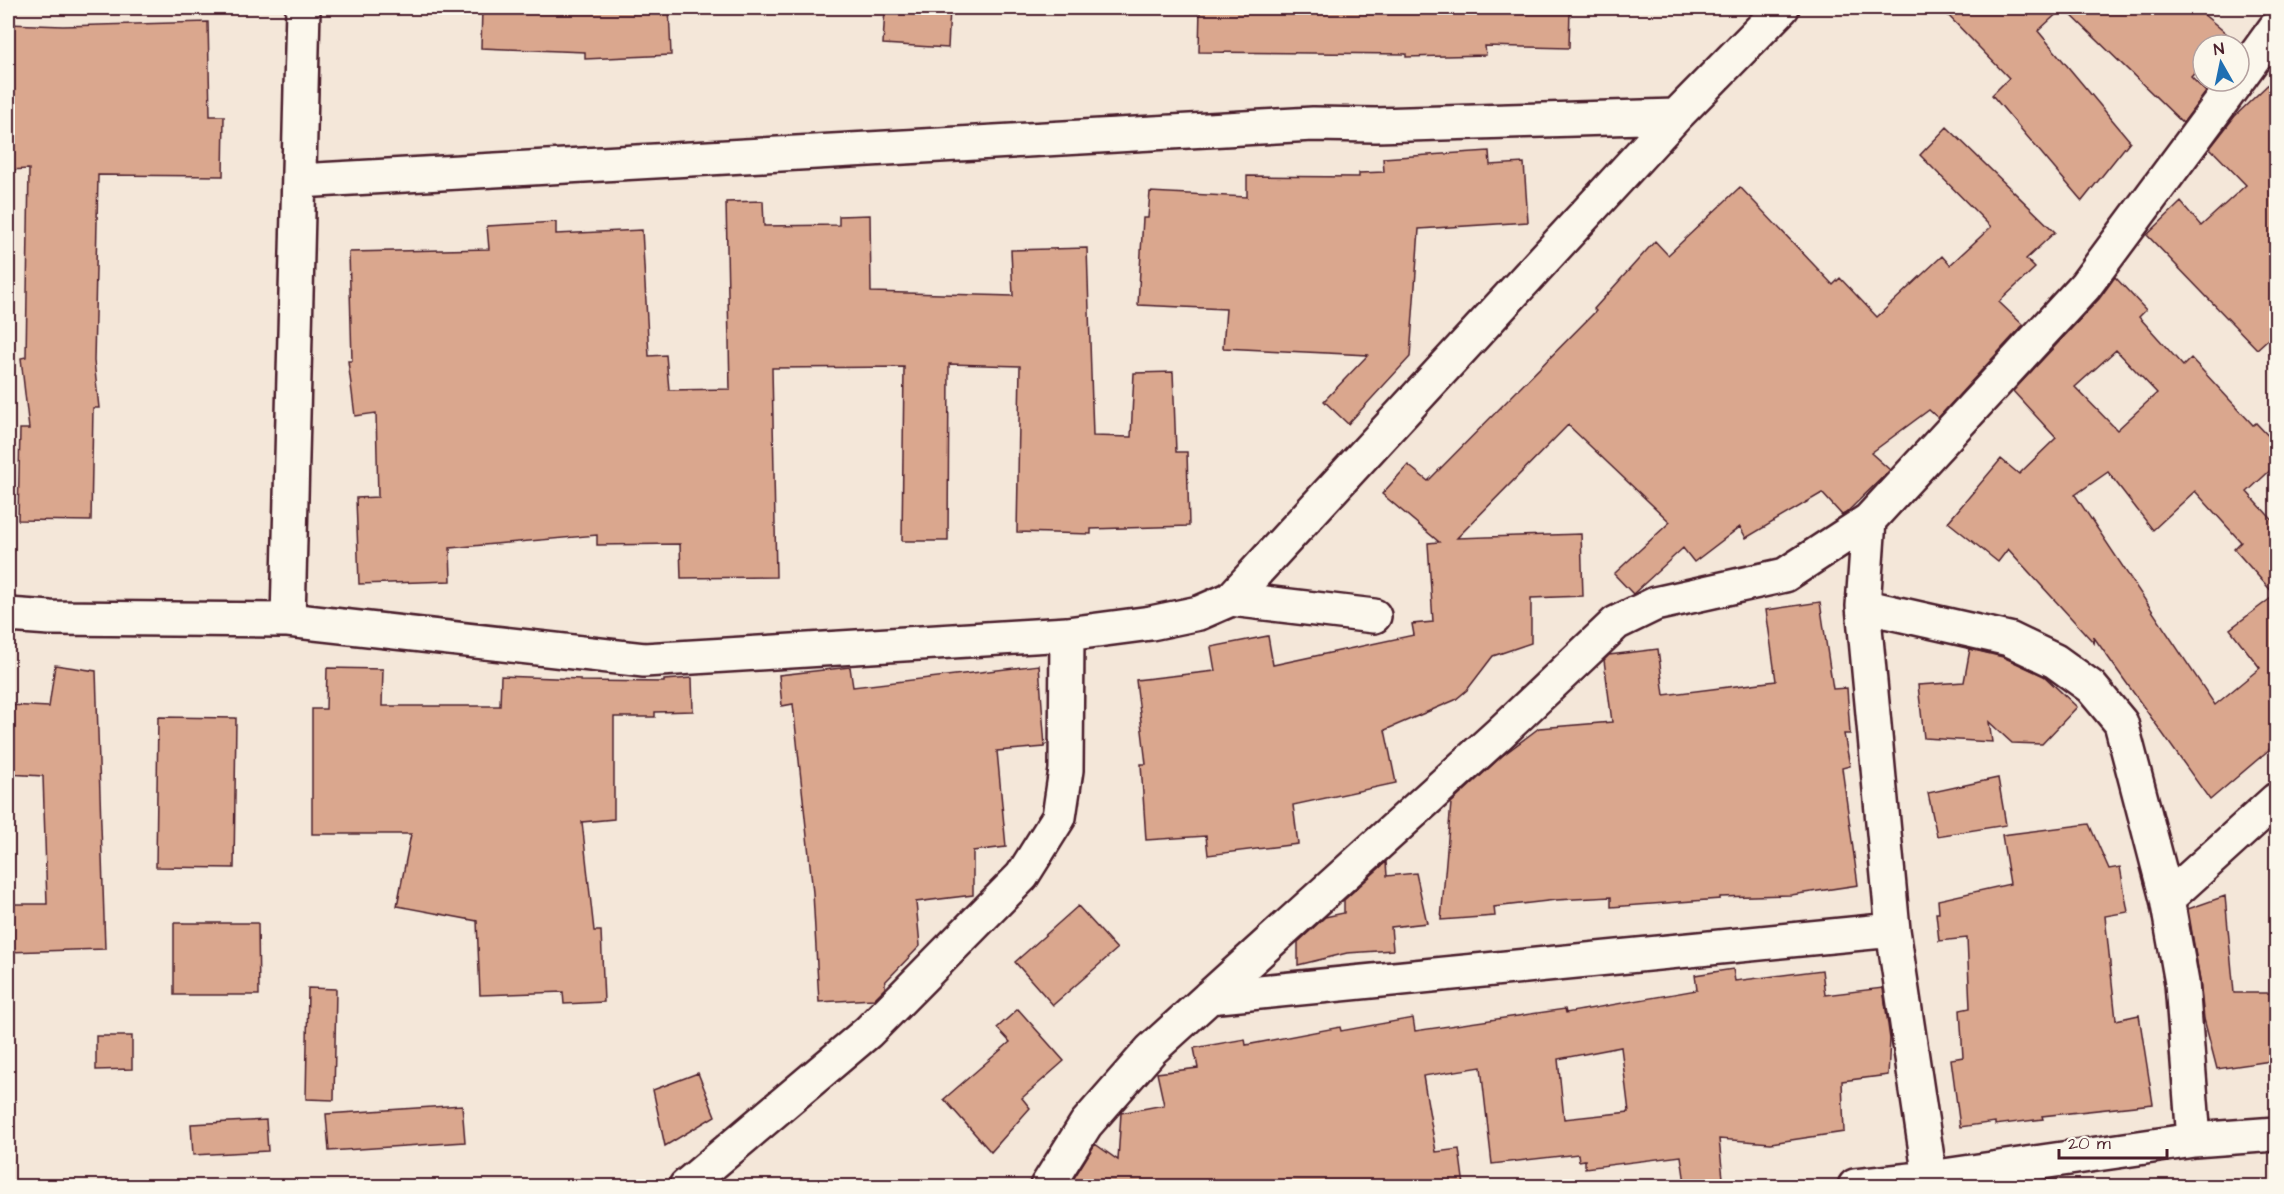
<svg xmlns="http://www.w3.org/2000/svg" width="2284" height="1194" viewBox="0 0 2284 1194" font-family="'Architects Daughter',sans-serif">
	<rect width="100%" height="100%" fill="#f4e7d9"/>
	<filter id="ink" filterUnits="userSpaceOnUse"><feTurbulence type="fractalNoise" baseFrequency=".0167" numOctaves="2"/><feDisplacementMap in="SourceGraphic" scale="12" xChannelSelector="R" yChannelSelector="G"/><feConvolveMatrix kernelMatrix="1 2 1 2 8 2 1 2 1" color-interpolation-filters="sRGB"/></filter>
	<g filter="url(#ink)">
		<path fill="#daa78e" stroke="#4a1f2b" stroke-width="1.5" fill-rule="evenodd" d="M482,8H669L671,55L585,59V52L481,48Z
			M885,8H950L948,48L883,44Z
			M1200,8H1570L1569,48L1485,46L1486,55L1406,57V54L1199,52Z
			M1941,8H2063L2038,31L2130,141L2082,201L1992,95L2009,78Z
			M2064,8H2196L2240,45H2203V64L2191,77L2206,92L2183,123Z
			M208,22L210,116H224L223,176L98,175L94,361L99,408H93L91,521L18,520L20,429H29L21,358L26,357L29,169L8,170V24L63,26Z
			M2277,76V331L2257,349L2147,235L2181,202L2201,226L2246,185L2210,148L2235,116Z
			M1947,127L2055,232L2026,259L2035,268L1999,302L2023,325L1938,418L1929,410L1871,453L1890,470L1846,513L1842,515L1822,493L1746,538L1740,527L1694,562L1683,548L1633,594L1614,574L1670,522L1568,425L1457,538L1581,534L1583,596L1531,598V643L1493,656L1467,690L1455,700L1385,730L1396,783L1293,805L1298,844L1208,855L1206,836L1146,840L1141,764H1146L1136,680L1215,671L1211,647L1268,636L1273,665L1414,635L1412,624L1433,622L1428,543L1439,542L1382,494L1408,465L1428,481L1596,311L1594,309L1655,241L1668,255L1740,187L1833,285L1840,278L1877,317L1942,256L1950,265L1991,227L1920,155Z
			M1489,151L1490,165L1524,163L1528,222L1419,229L1410,357L1348,424L1324,401L1368,355L1223,348L1226,309L1138,305L1143,218H1148L1150,192L1247,197V176L1359,177V173L1384,172L1383,158Z
			M763,201L764,226L839,225V216L870,215L871,292L1013,296L1011,250L1087,248L1093,436L1131,437L1134,373L1173,372L1176,452H1187L1189,526L1091,529V534L1017,532L1020,366L949,364L948,541H902L904,367L772,368L776,577L681,578L680,544L597,545V535L450,548L451,581L359,584L356,498L378,497L376,413L355,416L348,361H352L349,252L489,249L487,226L556,222V234L642,230L649,356L666,355L669,390L730,389L726,202Z
			M2115,277L2146,310L2139,317L2183,366L2191,358L2253,425L2256,423L2277,445V464L2247,492L2277,525V743L2210,800L2093,636L2094,643L2008,549L1998,562L1948,522L2001,459L2019,474L2056,438L2013,391L2099,299ZM2116,350L2157,393L2117,430L2075,387ZM2108,472L2153,530L2195,491L2241,542L2234,549L2275,595L2230,629L2260,668L2215,705L2075,495Z
			M1820,602L1833,689L1847,688L1850,734H1844L1850,766L1842,768L1858,885L1791,895L1720,897V899L1611,907V897L1556,900L1494,907L1495,916L1441,920L1451,803L1502,756L1539,728L1612,722L1604,660L1609,655L1658,649L1664,695L1776,681L1766,610Z
			M1970,649L2003,657L2044,676L2077,707L2042,744L2012,743L1989,722L1992,742L1924,738L1918,685L1964,682Z
			M55,665L96,671L105,949L8,952V904H47L43,776L8,774V705L49,707Z
			M1039,665L1045,747L997,751L1006,847L973,851V895L916,902L920,946L885,982V988L874,999L819,1002L813,893L793,704L782,706L779,675L850,667L853,687Z
			M327,668L383,669L382,706H500L501,676L580,679V681L664,682V680L692,678L693,711L655,712V717H614V819L582,822L594,931H601L604,1002L564,1004L563,992L480,995L477,921L397,906L411,834H312V709H326Z
			M158,717L236,718L234,868L156,867Z
			M1998,778L2006,825L1937,836L1928,793Z
			M2089,824L2109,869L2120,867L2128,912L2105,916L2116,1020L2139,1015L2153,1104L2042,1116L2043,1119L1995,1125V1122L1960,1127L1951,1059L1963,1057L1960,1010L1970,1008L1967,938L1939,941L1936,913H1939L1938,900L2010,884L2002,835Z
			M1386,862L1387,876L1416,873L1427,923L1391,927L1393,950L1347,953L1298,965V942L1325,917L1344,913V900Z
			M2225,896L2234,993H2277V1060L2217,1069L2204,1019L2200,980L2188,909Z
			M1078,906L1117,949L1053,1005L1015,962Z
			M174,923H258L259,995H174Z
			M1733,969L1735,981L1822,970L1825,995L1883,988L1890,1039L1888,1075L1842,1081L1844,1132L1771,1143L1719,1139L1723,1178L1685,1183L1681,1156L1585,1168V1160L1579,1161L1578,1154L1492,1164L1481,1067L1423,1076L1436,1152L1459,1149L1464,1186H1069L1095,1144L1118,1160L1121,1113L1164,1105L1157,1073L1198,1068L1194,1048L1245,1039L1246,1045L1340,1027L1341,1031L1413,1018L1415,1031L1565,1009L1566,1013L1697,990L1695,975ZM1621,1047L1629,1112L1564,1119L1558,1059Z
			M308,988L336,989L334,1100L306,1099Z
			M1018,1009L1064,1061L1022,1098L1030,1108L991,1152L944,1099L1010,1042L997,1028Z
			M96,1036H132V1069L96,1070Z
			M698,1073L715,1116L665,1146L653,1090Z
			M462,1105L465,1142L329,1151L326,1114Z
			M266,1120L268,1151L193,1155L191,1124Z"/>
		<g fill="none" stroke-linecap="round" stroke-linejoin="round">
			<g stroke="#4a1f2b" stroke-width="38">
				<path id="minor" d="M2239,78L2276,27
					M299,181L1313,124L1376,125L1676,116
					M1869,520L1863,606L1893,930L1930,1178
					M1231,599L1374,616
					M1863,606L2009,639L2055,661L2091,687L2121,723L2167,899L2182,983L2194,1140
					M8,615L50,618L288,620L644,660L1067,634L1151,623L1199,613L1231,599L1676,116L1782,8
					M288,620L303,8
					M2167,899L2276,800
					M1209,997L1893,930
					M686,1186L868,1032L1022,876L1059,817L1066,770L1067,634
					M1047,1186L1086,1124L1151,1050L1499,734L1616,623L1655,604L1785,575L1869,520L2085,286L2237,81
					M1855,1186L1930,1178L2194,1140L2276,1134"/>
			</g>
			<use href="#minor" stroke="#fbf7ec" stroke-width="33"/>
		</g>
	</g>
	<rect width="2284" height="1194" fill="none" stroke="#fbf7ec" stroke-width="30"/>
	<rect x="15" y="15" width="2254" height="1164" fill="none" stroke="#4a1f2b" stroke-width="2" filter="url(#ink)"/>
	<g transform="translate(2221 63) rotate(351)"><circle r="28" fill="#fbf7ec" stroke="#b4a19f" stroke-width="1.5"/>
	<path d="M0-4.5L10 22L0 15L-10 22Z" fill="#1f6fb2"/>
	<text y="-9" font-size="16" font-weight="bold" text-anchor="middle" fill="#4a1f2b">N</text>
	</g>
	<path d="M2059 1149v9h108v-9" fill="none" stroke="#4a1f2b" stroke-width="3"/>
	<text x="2068" y="1149" font-size="18" fill="#4a1f2b" stroke="#fbf7ec" stroke-width="4.5" paint-order="stroke">20 m</text>
</svg>
